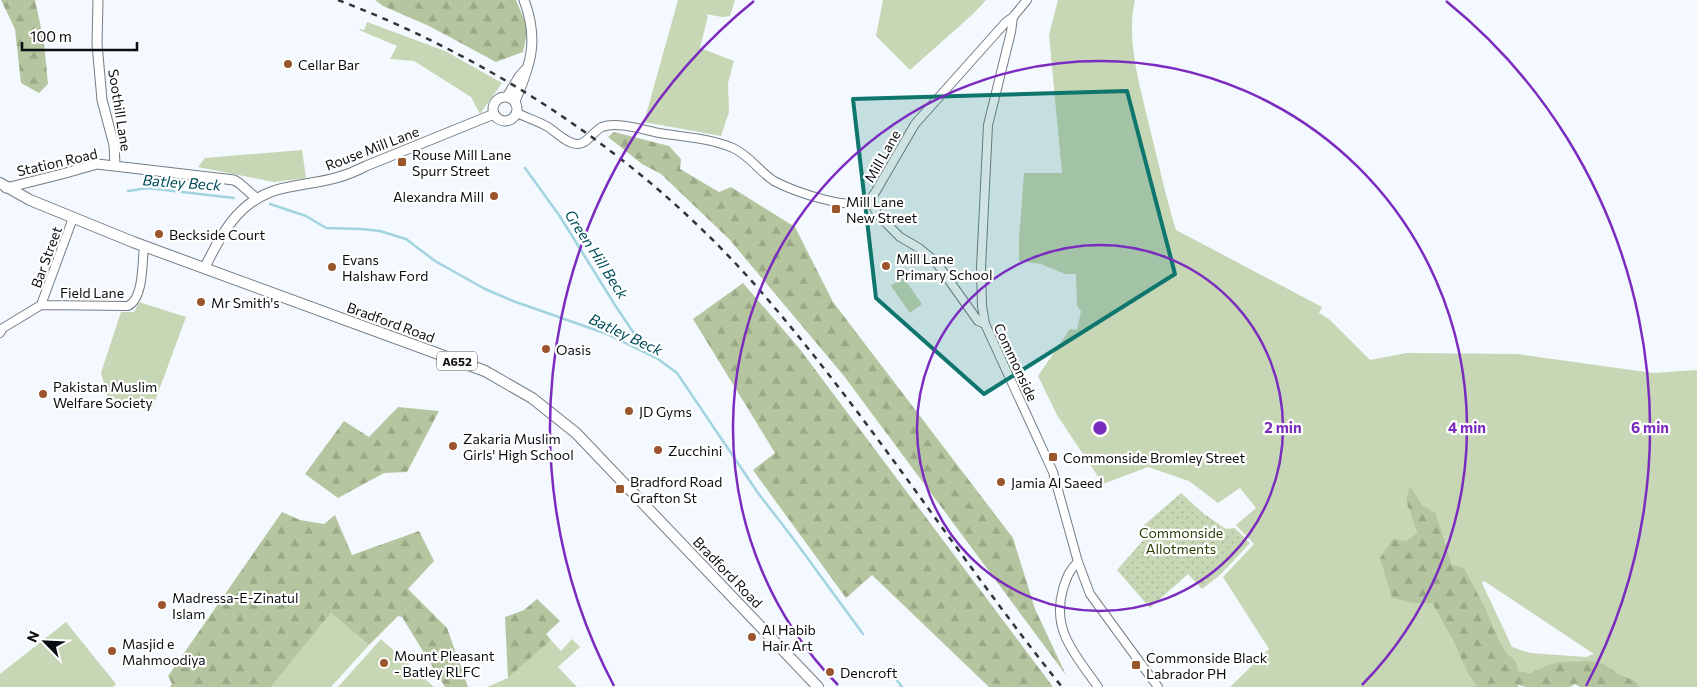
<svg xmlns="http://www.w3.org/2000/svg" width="1697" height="687" viewBox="0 0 1697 687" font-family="Commissioner,sans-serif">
	<defs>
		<pattern id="forest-firs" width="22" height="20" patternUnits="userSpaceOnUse" patternTransform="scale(1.25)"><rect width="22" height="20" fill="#b5c59f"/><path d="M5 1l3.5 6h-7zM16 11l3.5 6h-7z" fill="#9aa888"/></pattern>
		<pattern id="garden-dots" width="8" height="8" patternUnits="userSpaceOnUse" patternTransform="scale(1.25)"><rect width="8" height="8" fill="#c7d6b4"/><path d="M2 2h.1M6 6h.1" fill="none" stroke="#aab69a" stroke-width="1.8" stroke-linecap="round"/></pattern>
	</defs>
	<rect width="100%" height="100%" fill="#f3f9fe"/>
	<path fill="#c7d6b4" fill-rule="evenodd" d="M678,0H735L730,16L722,17L706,14L708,16L700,48L734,61L728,83L729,112L721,136L644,122Z
		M883,0H986L973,14L910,70L876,36Z
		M1058,0H1135C1125,41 1142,92 1151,133C1159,165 1166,198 1176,230L1322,307L1319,313L1330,320L1370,360L1407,353L1517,354L1653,373L1697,370V687H1640L1634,681L1617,673L1604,664L1545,666L1530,673L1518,671L1516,661L1506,652L1500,642L1487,612L1452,565L1436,513L1421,504L1406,501L1417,533L1405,541L1414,603H1432L1454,643L1469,676L1477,687H1230L1269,649L1223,577L1254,544L1236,525L1256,508L1240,488L1218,503L1189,481L1148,467L1103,484L1057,415L1038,376L1070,329L1077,330L1081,311L1077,306L1076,274H1065L1041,264L1019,261V239L1024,173H1062L1049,35ZM1484,581L1594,654L1586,657L1530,653L1512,647L1482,583Z
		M367,22L445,51L502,83L480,114L471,97L414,61L390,59L397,46L359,30L360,29L364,30Z
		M302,150L306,178L274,182L198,167L205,158Z
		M903,277L922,304L910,313L891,286Z
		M139,302L186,317L151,412L109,402L101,373L121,312H134Z
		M331,613L369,645L331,687H271Z
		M66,622L116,684L113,687H0V674Z
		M381,639L434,687H338Z
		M572,639L580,647L558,667L577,687H487L508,678L551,640L561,651Z"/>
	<path fill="url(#forest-firs)" d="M1,0H35L44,42L48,84L39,93L21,83L15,29Z
		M375,0H516L528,29L523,52L496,62L429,26L383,6Z
		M614,132L669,146L681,159L680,169L719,192L731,187L795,227L833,302L1013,538L1035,609L1066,675L844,376L729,239L661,174L642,164L608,137Z
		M743,283L799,348L1053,687H989L872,575L846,598L753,470L775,453L693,319Z
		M398,407L439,411L407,472L384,473L338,498L305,474L344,421L369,437Z
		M1410,486L1421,504L1436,513L1452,565L1464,568L1487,612L1500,642L1506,652L1516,661L1518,671L1530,673L1545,666L1560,662L1587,661L1604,664L1617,673L1635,681L1640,687H1580L1575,684L1570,687H1526L1518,685V687H1477L1469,676L1454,643L1432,603H1414L1392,598L1380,558L1393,539L1405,541L1417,533L1406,501Z
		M282,512L300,520L324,524L335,515L352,555L419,531L434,561L408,589L447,628L468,687H445L402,617L398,616L369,645L331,613L271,687H170L172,684L168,676Z
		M537,599L560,621L546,634L551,640L508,678L505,617L524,610Z"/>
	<path fill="url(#garden-dots)" d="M1181,493L1204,514L1226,529L1235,528L1250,543L1220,575L1202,589L1188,574L1150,608L1117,570L1147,536L1142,527Z"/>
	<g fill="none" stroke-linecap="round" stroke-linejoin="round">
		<path stroke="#a1d4de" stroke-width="2.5" d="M525,168L559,215L615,305L647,353
			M128,191L148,188L234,198
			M270,204L306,216L326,228L361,229L380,231L406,239L435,261L485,289L513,301L607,334L658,359L677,373L758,493L792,537L863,634
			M889,670L902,687"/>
		<g stroke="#747d85" stroke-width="10">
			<path id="tertiary" d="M1013,17L1011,32L988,125L981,268L982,306L985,324L1053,472L1078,562L1090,594L1158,687
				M517,113C527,118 538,121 548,127C556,132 567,144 577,144C588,144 593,131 602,127C617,121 644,130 659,133C684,137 709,138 733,148C749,155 761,173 774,181C793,191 850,212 869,200C872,198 874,194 876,191L915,124L1006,22L1013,17L1027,0
				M870,200L878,215L900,237L919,248L936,262L978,321L985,324
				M41,305L73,218
				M0,333L3,328L41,305L128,306C144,298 142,262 144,246
				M1078,562C1069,570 1067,577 1063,589C1051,631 1076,655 1098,687"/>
		</g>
		<g stroke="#747d85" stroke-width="11">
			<path id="secondary" d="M98,0L97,44L102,100L114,145L115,165
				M493 109a12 12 0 1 1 24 0a12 12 0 1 1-24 0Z
				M507,97L519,77L525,70
				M515,101C531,64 539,40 524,0
				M6,188L62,174L97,164L234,180L239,183L256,198
				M205,267C224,229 242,195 289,187C319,181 337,181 366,166L494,114"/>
		</g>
		<g stroke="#747d85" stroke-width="12">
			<path id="primary" d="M0,183L30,200L133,242L485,371L532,398L576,433L818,687"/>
		</g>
		<use href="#tertiary" stroke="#fff" stroke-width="8"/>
		<use href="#secondary" stroke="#fff" stroke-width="9"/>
		<use href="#primary" stroke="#fff" stroke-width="10"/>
		<path stroke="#313538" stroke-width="2.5" stroke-dasharray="6 6" stroke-linecap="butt" d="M338,0C503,63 655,166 769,301C874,424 961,561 1062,687"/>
	</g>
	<path fill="#0f766e" fill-opacity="0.2" stroke="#0f766e" stroke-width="4" stroke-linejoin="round" d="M1127,91L1175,274L984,394L876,298L853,99Z"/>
	<g fill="none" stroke="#7b2cbf" stroke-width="2.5">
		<circle cx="1100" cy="428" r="183"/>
		<path d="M838 685A367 367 0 1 1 1362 685"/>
		<path d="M614 686A550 550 0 0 1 754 1M1446 1A550 550 0 0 1 1586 686"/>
	</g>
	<g fill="#9b552c" stroke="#fff" stroke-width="2">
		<circle cx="288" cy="64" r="5"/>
		<rect x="397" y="157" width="10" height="10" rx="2.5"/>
		<circle cx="494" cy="196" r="5"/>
		<rect x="831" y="204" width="10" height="10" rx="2.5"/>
		<circle cx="159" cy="234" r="5"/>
		<circle cx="886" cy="266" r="5"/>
		<circle cx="332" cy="267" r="5"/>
		<circle cx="201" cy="302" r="5"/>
		<circle cx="546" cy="349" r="5"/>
		<circle cx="43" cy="394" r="5"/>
		<circle cx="629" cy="411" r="5"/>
		<circle cx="453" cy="446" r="5"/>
		<circle cx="658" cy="450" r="5"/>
		<rect x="1048" y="452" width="10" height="10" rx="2.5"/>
		<circle cx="1001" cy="482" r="5"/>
		<rect x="615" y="484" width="10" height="10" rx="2.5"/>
		<circle cx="162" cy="605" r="5"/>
		<circle cx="752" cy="637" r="5"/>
		<circle cx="112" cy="651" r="5"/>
		<circle cx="384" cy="663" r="5"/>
		<rect x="1131" y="660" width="10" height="10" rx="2.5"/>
		<circle cx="830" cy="672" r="5"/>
	</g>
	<g text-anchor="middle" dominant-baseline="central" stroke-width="4.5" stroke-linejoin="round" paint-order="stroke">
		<rect fill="#fff" stroke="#545658" stroke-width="1" x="437" y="351.5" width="40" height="19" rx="4"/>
		<g font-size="12" font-weight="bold" fill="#0b0e11">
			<text x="457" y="361">A652</text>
		</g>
		<g font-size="14" fill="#0b0e11" stroke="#fff" text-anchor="start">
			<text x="298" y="64">Cellar Bar</text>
			<text x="412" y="154">Rouse Mill Lane<tspan x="412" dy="16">Spurr Street</tspan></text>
			<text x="484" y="196" text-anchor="end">Alexandra Mill</text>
			<text x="846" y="201">Mill Lane<tspan x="846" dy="16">New Street</tspan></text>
			<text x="169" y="234">Beckside Court</text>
			<text x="896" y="258">Mill Lane<tspan x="896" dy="16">Primary School</tspan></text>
			<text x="342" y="259">Evans<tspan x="342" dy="16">Halshaw Ford</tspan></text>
			<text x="211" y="302">Mr Smith's</text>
			<text x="556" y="349">Oasis</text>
			<text x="53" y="386">Pakistan Muslim<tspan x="53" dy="16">Welfare Society</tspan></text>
			<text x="639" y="411">JD Gyms</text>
			<text x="463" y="438">Zakaria Muslim<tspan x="463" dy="16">Girls' High School</tspan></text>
			<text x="668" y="450">Zucchini</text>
			<text x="1063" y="457">Commonside Bromley Street</text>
			<text x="630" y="481">Bradford Road<tspan x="630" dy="16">Grafton St</tspan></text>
			<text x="1011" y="482">Jamia Al Saeed</text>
			<text x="172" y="597">Madressa-E-Zinatul<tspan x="172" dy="16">Islam</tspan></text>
			<text x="762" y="629">Al Habib<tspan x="762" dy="16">Hair Art</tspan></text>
			<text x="122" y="643">Masjid e<tspan x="122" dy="16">Mahmoodiya</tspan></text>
			<text x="394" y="655">Mount Pleasant<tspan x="394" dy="16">- Batley RLFC</tspan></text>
			<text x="1146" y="657">Commonside Black<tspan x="1146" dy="16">Labrador PH</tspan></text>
			<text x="840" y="672">Dencroft</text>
		</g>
		<g font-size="14" fill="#0b0e11" stroke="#fff">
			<text transform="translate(120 110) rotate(81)">Soothill Lane</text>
			<text transform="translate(372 148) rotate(-21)">Rouse Mill Lane</text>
			<text transform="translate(882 156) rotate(-60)">Mill Lane</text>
			<text transform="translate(57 162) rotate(-13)">Station Road</text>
			<text transform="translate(46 257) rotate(-70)">Bar Street</text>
			<text x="92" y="292">Field Lane</text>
			<text transform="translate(391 322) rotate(20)">Bradford Road</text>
			<text transform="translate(1016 362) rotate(65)">Commonside</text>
			<text transform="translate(728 572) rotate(46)">Bradford Road</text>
		</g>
		<g font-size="14" fill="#2c3f03" stroke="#fff">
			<text x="1181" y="532">Commonside<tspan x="1181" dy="16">Allotments</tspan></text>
		</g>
		<g font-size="15" font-style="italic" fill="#004d59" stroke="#fff">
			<text transform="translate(182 182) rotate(4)">Batley Beck</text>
			<text transform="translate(597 254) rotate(57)">Green Hill Beck</text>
			<text transform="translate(626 334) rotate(25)">Batley Beck</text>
		</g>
	</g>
	<circle cx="1100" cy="428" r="8" fill="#7b2cbf" stroke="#fff" stroke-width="2.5"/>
	<g font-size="15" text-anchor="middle" font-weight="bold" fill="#7b2cbf" stroke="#fff" stroke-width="4.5" stroke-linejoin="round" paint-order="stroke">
		<text x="1283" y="433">2 min</text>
		<text x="1467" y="433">4 min</text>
		<text x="1650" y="433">6 min</text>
	</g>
	<g transform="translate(45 642) rotate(294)" stroke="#ffffff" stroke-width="4" paint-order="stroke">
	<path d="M0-4L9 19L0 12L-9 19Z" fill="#0b0e11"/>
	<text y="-8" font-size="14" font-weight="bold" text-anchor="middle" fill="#0b0e11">N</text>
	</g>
	<path d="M22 42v8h115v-8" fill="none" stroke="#0b0e11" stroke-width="2.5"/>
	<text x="30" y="42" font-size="15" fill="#0b0e11" stroke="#ffffff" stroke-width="4" paint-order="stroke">100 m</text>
</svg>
